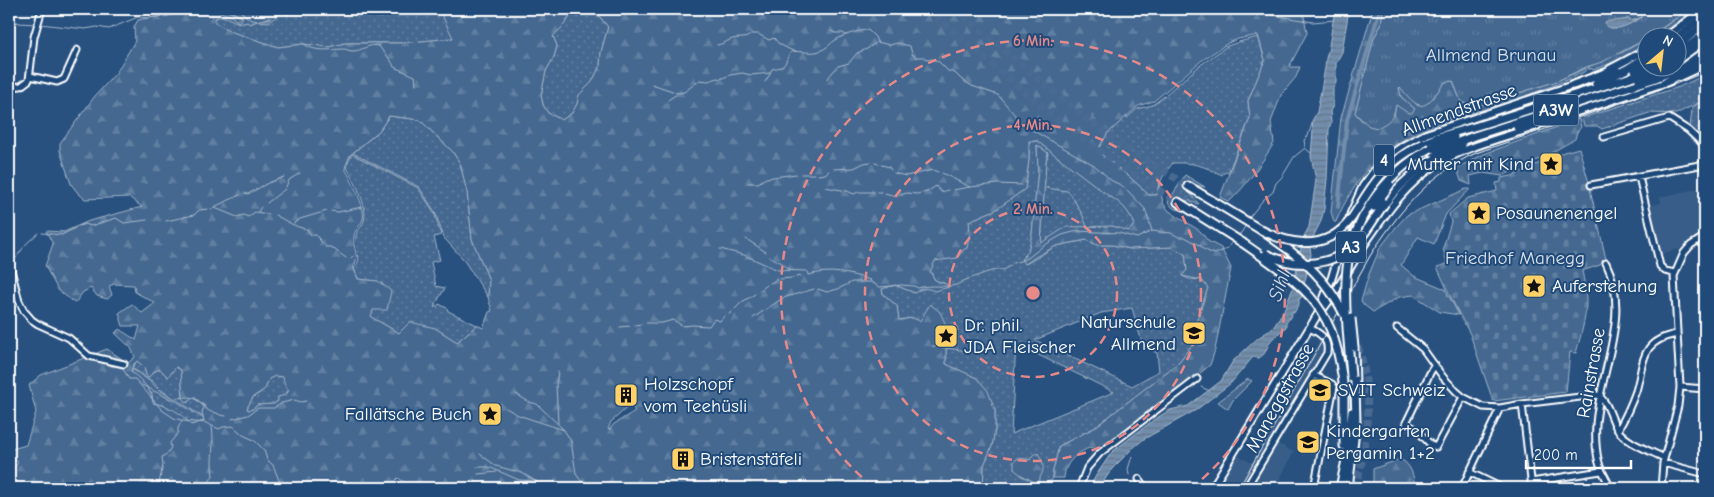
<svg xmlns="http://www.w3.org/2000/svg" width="1714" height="497" viewBox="0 0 1714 497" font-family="'Comic Neue',sans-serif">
	<defs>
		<pattern id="grass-dots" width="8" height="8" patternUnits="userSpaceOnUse" patternTransform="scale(1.25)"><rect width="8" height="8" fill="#446890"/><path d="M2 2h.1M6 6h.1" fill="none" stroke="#607fa1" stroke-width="1.8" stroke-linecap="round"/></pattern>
		<pattern id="forest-firs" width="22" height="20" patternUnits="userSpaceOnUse" patternTransform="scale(1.25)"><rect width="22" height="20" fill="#446890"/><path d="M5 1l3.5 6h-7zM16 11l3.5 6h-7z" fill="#607fa1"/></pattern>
		<pattern id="cemetery-stones" width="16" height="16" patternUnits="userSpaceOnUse" patternTransform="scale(1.25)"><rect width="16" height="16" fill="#446890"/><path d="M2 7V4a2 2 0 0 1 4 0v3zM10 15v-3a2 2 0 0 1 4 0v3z" fill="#607fa1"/></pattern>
		<pattern id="park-tufts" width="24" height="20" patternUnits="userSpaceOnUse" patternTransform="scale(1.25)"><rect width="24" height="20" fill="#446890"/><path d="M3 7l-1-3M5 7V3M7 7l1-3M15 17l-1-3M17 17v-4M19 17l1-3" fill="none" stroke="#607fa1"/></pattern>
		<pattern id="water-rules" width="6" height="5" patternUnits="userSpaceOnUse" patternTransform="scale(1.25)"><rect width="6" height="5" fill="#718dab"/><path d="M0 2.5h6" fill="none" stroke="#64768a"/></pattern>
	</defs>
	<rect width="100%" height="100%" fill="#28517f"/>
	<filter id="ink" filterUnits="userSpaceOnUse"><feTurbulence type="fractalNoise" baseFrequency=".02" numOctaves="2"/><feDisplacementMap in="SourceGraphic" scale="10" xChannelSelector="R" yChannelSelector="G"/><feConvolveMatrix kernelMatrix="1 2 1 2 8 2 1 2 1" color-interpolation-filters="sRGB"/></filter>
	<g filter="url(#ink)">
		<path fill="#375d88" d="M1705,187V232L1693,239L1683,248L1661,254L1649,206L1661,203L1660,197Z
			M1333,318L1337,329L1244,488H1218L1238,455L1252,463Z
			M1275,442L1294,452L1275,488H1248Z"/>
		<path fill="url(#grass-dots)" stroke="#a2b4c8" fill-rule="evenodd" d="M231,9H238L251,20L282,12L288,15L293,9L353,10L372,9L381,18L396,9H439L454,38L401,43H346L329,47L303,44L278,47L232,32L215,23L216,16L243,17L230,11Z
			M574,9C596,9 594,10 608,27L601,52L600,66L592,82L579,95L577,104L572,113L562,120L548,113L543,105L541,95L546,71L554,57L557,46L553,36L568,20Z
			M1689,9H1695L1657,37L1649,38Z
			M1258,37L1265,60L1248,101L1250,118L1228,173L1225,172L1222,175C1204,166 1193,162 1173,163C1164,173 1159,182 1157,195H1149L1133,180L1097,151L1107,134L1125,117H1128L1137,109L1152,105L1158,101L1199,66L1227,46L1242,41Z
			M1646,39V44C1629,54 1612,64 1593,70L1591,68V69H1588V67L1627,50Z
			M1586,68V70L1584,72C1541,93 1494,106 1449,120L1447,115L1557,81Z
			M1705,75V97L1700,102L1676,114L1649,113L1602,129L1597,126H1584L1582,118L1679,87Z
			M1705,99V139L1703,141L1690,129L1692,108Z
			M389,116L420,120L452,151L460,163L467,191L472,239L489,280L488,297L463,259L444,238L435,212L419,187L353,153L379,131Z
			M1029,141H1038L1109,196C1122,203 1128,211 1135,223L1129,231L1112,226L1041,244L1046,161L1048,153L1037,145L1038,169L1032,234L1026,264L1056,246L1087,240L1097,245H1112L1130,249L1172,247L1185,254L1187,270L1182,276L1189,279L1202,280L1208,288L1196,323L1199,326L1193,344L1177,364L1094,428L1059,446L1053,471V478L1046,488H983L984,465L992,446L995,430V410L976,378L946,364V349L920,321L913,318L898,320L897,306L883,294L882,288L895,285L915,293L918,290L946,284L935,280L930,271L935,260L957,258C966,247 971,235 969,221L997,209L1025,189L1029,160ZM1132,308L1143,346L1157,353L1159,371L1132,386L1035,340L1101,313ZM1016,344L1114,392L1011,434ZM1019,458L1030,460L1031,480L1021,476Z
			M352,154L418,188L434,212L441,235L434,237L440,260L431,262L436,286L445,288L434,307L435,308L439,304L447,308L448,311L477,325L457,342L435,328L399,333L371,317L378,281L358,279L354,268C363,260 356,249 356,239C355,231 362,228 364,221C369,207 353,178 346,166Z
			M1185,175L1205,187L1186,183L1185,185V188L1199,204L1191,202L1190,200L1189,201L1178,199L1175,202L1182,210C1176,210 1171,208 1168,202Z
			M137,361L144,367L146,375L160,369L176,367L181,370L183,398L193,397L205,406L202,412L203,417L160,389L152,381L132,368Z
			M132,369L151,382L159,390L204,419V421L191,425L166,406L153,403L152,394L131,372Z
			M274,376L284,377L289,390L274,404L257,405L253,409L248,410L247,408L253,397L260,393L269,379Z"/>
		<path fill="url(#forest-firs)" stroke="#a2b4c8" fill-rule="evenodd" d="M194,9H221L243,17L239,23L225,17H216L215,23L232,32L278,47L303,44L329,47L346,43H401L453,38L439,9H574C568,19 563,28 553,36L557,46L554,57L546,71L541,95L543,105L548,113L562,120L572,113L577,104L579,95L592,82L600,66L601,52L608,27L596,12L591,9H1308L1304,16L1307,33L1289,67H1300L1296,77L1281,95L1271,122L1274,143C1261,164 1247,185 1229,202L1220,197L1250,118L1248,101L1265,60L1258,35L1238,39L1228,43L1201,61L1154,101L1138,106L1107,134L1097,151L1133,180L1149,195H1157L1159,183L1163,203L1169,211L1200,231L1208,241L1221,248L1231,268L1215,350L1210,365L1154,411L1099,451L1092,447C1077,452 1065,462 1064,478H1053V471L1059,446L1094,428L1177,364L1193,344L1199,326L1196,323L1208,288L1202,280L1182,276L1187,270L1185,254L1172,247L1130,249L1112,245H1097L1086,240L1056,246L1037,256L1025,264L1021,259L1028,252L1032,234L1038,169L1037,145L1048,153L1046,161L1041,243L1066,227L1112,226L1129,231L1135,224C1128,211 1122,203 1109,196L1037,141H1029V160L1025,189L997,209L969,221L970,232L967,248L963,250L957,258L935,261L930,272L935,280L946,284L949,287L935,291C928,288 921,287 915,293L895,285L882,289L883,294L897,306L899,320L913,318L920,321L930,304L940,312L954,343L946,349V364L977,378L988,391L995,410V430L992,446L984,465L983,488H413L398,478L388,488H9V477L18,462L12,458V449L26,445L36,412L29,385L41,375L107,349L128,363L135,357L131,348L115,333L119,329L136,340L140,326H123L119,313L132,304L142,313L155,303L135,292L134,285L114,284L109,286L112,295L107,299L97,296L91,288L83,292L75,303L58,290L45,266L53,244L46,231L64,232L89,221L142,207L129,197L85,199L78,193L71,184L60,151V143L95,96L116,73L135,41L134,27L138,20ZM389,116L420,120L452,151L460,163L467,192L472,239L489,280L488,297L492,311L489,312L483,328L477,325L457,342L435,328L410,322L399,333L371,317L373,310H387L391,291L378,281L358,279L353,267C361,257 352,247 354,237C354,230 361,226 363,219C366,207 351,180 345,168L350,155L379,131ZM137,361L144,367L146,375L149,377L153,372L160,369L168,377L176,367L181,370L183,398L187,403L194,397L205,406L202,412L204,421L191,425C182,412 168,406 153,403C151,389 143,381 131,372L133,365ZM275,376L283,377L285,386L289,390L286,395L278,397V401L274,404L257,405L253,409L248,410L247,408L253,397L265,389L269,379ZM631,404L635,411L614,424L609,430L608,429L611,422Z
			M238,9H293L288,15L282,12L269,22L251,20Z
			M1373,9H1383L1381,25L1374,38L1355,113L1362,121L1394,116L1396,105L1415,109L1401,97L1399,88L1400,87L1418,106C1431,104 1437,92 1445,82L1453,81L1461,102L1475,107L1447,115L1449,120C1406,134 1375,152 1352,191C1346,201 1340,211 1336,222H1334L1331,212L1341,118Z
			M1579,119L1581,127L1577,132L1575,139L1544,157L1502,176L1483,173L1470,176L1471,185L1461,181L1457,168L1484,154Z
			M1466,189H1470L1446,214L1434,244L1418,237L1401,265L1414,276L1445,289L1459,315L1440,312L1413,295L1399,297L1373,312L1364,305L1361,301L1369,274L1380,248L1396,227L1407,215Z
			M1038,453C1046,468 1044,469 1037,484C1029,478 1021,476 1014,469V461L1019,458L1030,460L1032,456Z
			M1400,459C1412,465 1414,477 1415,488H1373V469Z"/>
		<path fill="url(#cemetery-stones)" stroke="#a2b4c8" d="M1579,148L1589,183H1587L1588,189H1590L1606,259L1600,265L1582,271C1590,306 1585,320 1576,353L1570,352L1566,392L1493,401L1470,334L1453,302L1437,267L1447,264L1443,248L1451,222L1449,214L1468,198L1497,191L1496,183L1501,182V178L1512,176L1564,152Z"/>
		<path fill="url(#park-tufts)" stroke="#a2b4c8" d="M1383,9H1689L1646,39L1602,62L1586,67L1557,81L1475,107L1461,102L1453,81L1445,82C1425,108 1423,116 1400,87L1399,88L1401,97L1415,109L1412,113H1408L1396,105C1393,120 1390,121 1377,128L1369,126L1355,113L1374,38L1381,25Z
			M1248,379L1252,381L1233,400L1228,409L1218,402Z"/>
		<path fill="url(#water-rules)" stroke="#aabbcd" d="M1335,9H1349L1342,52L1336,63V83L1333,88V106L1330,111L1331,123L1329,129L1327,179L1324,209L1321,221L1313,237L1310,247L1311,255L1302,294L1301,298H1299V304L1294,313L1292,312V315L1286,323V327L1271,340L1264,354L1259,358L1253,357L1231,383L1196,410L1144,439L1133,448L1112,469L1099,488H1089L1097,474L1112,452L1155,419L1170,410L1188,406L1221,381L1233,361L1258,338L1273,328L1284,311L1293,288L1303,238L1309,227L1316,180L1311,156L1313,130L1312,121L1317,112L1325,68L1326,58L1328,52Z
			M1642,17C1632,23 1617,33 1606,26L1605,23C1611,19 1621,22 1629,18L1632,21Z"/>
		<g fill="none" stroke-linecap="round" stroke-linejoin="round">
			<path stroke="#aabbcd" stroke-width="1" d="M920,9L931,13L954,12L959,15H967L979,13
				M1253,9L1266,14
				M218,11L231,16L241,24L247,22L250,24L260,20L271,18
				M987,12L991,13L993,9
				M1272,15L1313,22L1334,20
				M9,19L19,23L35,24
				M40,24L85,29L97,27L109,29L138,17L148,18L168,16L189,10L215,11
				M831,31L835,33H843L846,35
				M304,44C314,53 332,49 345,49C348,50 350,51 353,51C362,51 369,43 379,46C384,54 391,58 394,67L415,76L416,84
				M717,45C723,44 725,42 730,40C738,36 745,41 751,34H758L769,40L774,38L779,44L793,51
				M827,79L838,66L849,63L857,53L867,49L877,42
				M765,82L770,74
				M652,84L678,93L684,92L700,80L708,81L718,78L720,79L730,75L742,73L751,75L770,73L772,69C790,66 783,62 791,52C801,50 812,55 822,50C828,47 830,44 834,41C840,36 860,30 868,30L875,37L877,42L890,45L897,43L910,46L912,54L916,57H924L928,60L932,59L939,62L948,71L955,73L961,79L972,86L998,95L1020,121
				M668,100L677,94
				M1030,129L1094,165L1112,181L1121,185L1128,191L1145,209L1152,231
				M1305,147L1304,140L1308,136L1313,121
				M875,163L889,167L891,170
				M834,169L854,168L864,163L871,162
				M894,173L906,176L933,170L938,172
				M942,173L970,187L998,184L1022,185
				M801,174H815
				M818,175L825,174L829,171
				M748,183H758L766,178L796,174
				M825,187L847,191L854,194L858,192H874
				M1046,188L1067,191L1070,193L1083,216L1087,227L1094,232
				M953,190L970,187
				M877,192H881
				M244,193L248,194L268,183L284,177
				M885,193L895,196L907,193L917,194L927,192L936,186L941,192L948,190
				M267,203L285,189L289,180L300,173
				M214,207L240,195
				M211,209L215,208L237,217L244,215L248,217L255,212L269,214
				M331,211L338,212L362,207
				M258,212L261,207
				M275,215C285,220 296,228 307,229L311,235H316L323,244
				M1248,219L1263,200L1273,192L1276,183L1282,177L1294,157L1305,148L1311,153
				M166,221L194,215L199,210L208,209
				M294,223L300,219L327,211
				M79,226L85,224L91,226L116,218L124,223L147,220
				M42,233L62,235L75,228
				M1238,235L1241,233L1246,225
				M746,239L766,252
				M24,246L38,233
				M325,247H331L346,258
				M720,249L744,255L778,270L807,271L808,275C830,269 849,273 870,280L871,281
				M18,255L23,248
				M770,257L782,263L790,270
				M350,259L353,256
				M11,262L17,257
				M1014,263L1028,258L1043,246L1062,235L1077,231L1119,233L1137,238L1152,231L1171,233L1179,237H1185L1201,246L1203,249L1214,254L1227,249L1233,240
				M796,277L801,276
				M780,279L793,278
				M770,283L776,280
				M818,289L827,292L838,289L852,282H871L880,287L901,285L914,286L918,288C930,284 946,288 956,285C960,284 963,280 966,280C975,277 994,268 1003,270L1011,265
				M758,292L767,285
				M735,309L742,302L755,294
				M729,314L732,312
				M753,318L783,298L814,289
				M646,323H662L673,320L683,326L692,325L709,326L714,319L720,321L725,315
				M635,325L642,324
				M620,327L630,326
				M71,335L78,340L83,347
				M932,346L981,353
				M105,362L111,366L122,367L129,379H135L162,410L174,418L184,421L206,423L219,429L223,427L233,426L243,435L254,440L264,450L267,460L273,465L282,488
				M142,385L172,400
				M1201,387L1210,391
				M516,394L529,402L537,404L564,430L571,441L576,474L586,488
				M176,398C181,398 188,396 193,398C202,402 205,413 217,413L220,415L226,416
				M506,408L518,415L564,430
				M232,419L248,415L258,408H274L282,403L294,400L301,402L306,401
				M558,423L556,385L558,372
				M480,454L496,466L522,473L542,485L553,486L557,488
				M477,467H489L519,480L536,481
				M478,474L497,472
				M1129,475L1128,469L1132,456
				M158,488L163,465L162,457L168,453L171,447L170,443L178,433V428L182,421
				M205,488L213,476C210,460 215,444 212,427"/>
			<path stroke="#718dab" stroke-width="4" d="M1338,207L1347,120L1380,9"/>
			<path stroke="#486b92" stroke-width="7" stroke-dasharray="7 3.5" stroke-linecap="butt" d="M927,9L1070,130L1123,168L1178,202
				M955,9L1085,118L1136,154L1188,186
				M1356,488C1368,441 1374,393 1358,346"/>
			<g stroke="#fff" stroke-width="9">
				<path id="minor" d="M30,76L57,82L64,79L77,50
					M9,87L21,86L29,80L34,37L42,9
					M1604,137L1669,118L1688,130L1705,146
					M1639,177L1660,266L1665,271L1675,273
					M1591,185L1705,164
					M9,262L19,301L24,311L32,320L38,324L69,338L89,356L124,364
					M1606,263C1632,315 1599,372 1596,425C1595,438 1596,459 1602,471C1605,477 1608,481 1610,488
					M1397,328L1423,349L1443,377L1456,391L1463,397L1483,407L1500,408L1522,404L1597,395C1608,400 1611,419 1617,429C1626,443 1649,450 1664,458
					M1435,365L1431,371L1406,423L1417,430L1431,445L1436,447L1463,397
					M1313,375L1332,384L1334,387L1314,488
					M1680,387L1705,389
					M1522,404L1532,488
					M1618,430C1625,418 1631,405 1636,391C1645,361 1639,341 1677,334
					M1663,463L1705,474
					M1469,472L1502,488
					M1139,479L1142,484L1148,488
					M1531,482L1601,471
					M1079,488L1087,468L1100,453L1197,379
					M1246,488L1327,353C1329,339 1321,334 1310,328
					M1462,488L1500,408
					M1661,488L1663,463L1678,406L1680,387L1674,276L1684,253L1691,245L1705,236
					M1704,488L1705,481"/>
			</g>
			<g stroke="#fff" stroke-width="10">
				<path id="major" d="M1665,38L1703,9
					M1610,69L1646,50
					M1679,77L1705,65
					M1547,122L1670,81
					M1322,310C1340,288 1353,260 1370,236C1388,210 1407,184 1434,166C1465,146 1503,138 1537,126
					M1212,488L1318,314L1332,277L1351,213L1363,186L1374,171L1390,155L1403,146L1426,134L1576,84"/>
			</g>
			<g stroke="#fff" stroke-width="11">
				<path id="highway" d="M1676,38L1705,15
					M1676,47L1705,24
					M1676,55L1705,34
					M1676,61L1705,40
					M1691,66L1704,59
					M1635,70L1646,65
					M1639,80L1666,68
					M1666,82L1696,65
					M1596,84L1627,69L1646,57
					M1573,85L1616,69
					M1517,127L1551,121
					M1422,144L1438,137L1477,126L1628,78L1654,68
					M1431,148L1454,137
					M1433,152L1474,136L1653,79L1683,67L1705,51
					M1188,186L1261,230L1289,250
					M1178,202L1243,243
					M1385,203C1406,177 1431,158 1462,145
					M1344,392V446
					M1340,488L1348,451L1352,412
					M1348,488L1356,423L1354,347"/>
			</g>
			<use href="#minor" stroke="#1f4a7a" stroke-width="5"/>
			<use href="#major" stroke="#1f4a7a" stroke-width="6"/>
			<use href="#highway" stroke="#1f4a7a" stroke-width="7"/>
			<path stroke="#fff" stroke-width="1" d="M1703,488L1705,487"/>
			<path stroke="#fff" stroke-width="1" d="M1239,488L1370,256C1397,214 1430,173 1476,153L1673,85L1705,72"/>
			<g stroke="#fff" stroke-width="11" stroke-linecap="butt">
				<path id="highway-bridge" d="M1374,207L1390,185
					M1261,230C1292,246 1327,251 1351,219C1360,206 1367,192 1377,180C1389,164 1404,153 1422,144
					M1243,243C1309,289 1336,307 1344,392
					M1289,250C1312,267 1331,288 1344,314
					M1266,254C1296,269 1335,267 1358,241C1369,229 1376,215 1385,203
					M1351,318L1354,347
					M1351,377C1349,345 1344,313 1346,281C1348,224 1382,175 1431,148"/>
			</g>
			<use href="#highway-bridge" stroke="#1f4a7a" stroke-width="7"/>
		</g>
	</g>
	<g fill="none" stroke="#e88989" stroke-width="2.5" stroke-dasharray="9 6">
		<circle cx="1033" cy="293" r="84"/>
		<circle cx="1033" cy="293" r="168"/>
		<path d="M873 487A252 252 0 1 1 1193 487"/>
	</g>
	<defs>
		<g id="sight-square" transform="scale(1.25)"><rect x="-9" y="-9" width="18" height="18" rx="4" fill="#ffd166" stroke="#1f4a7a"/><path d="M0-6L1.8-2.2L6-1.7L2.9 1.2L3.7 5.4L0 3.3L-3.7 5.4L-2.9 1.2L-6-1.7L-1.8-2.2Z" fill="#111"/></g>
		<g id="school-square" transform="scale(1.25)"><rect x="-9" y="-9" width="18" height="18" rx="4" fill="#ffd166" stroke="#1f4a7a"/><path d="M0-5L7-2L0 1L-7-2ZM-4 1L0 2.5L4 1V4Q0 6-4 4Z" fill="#111"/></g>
		<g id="university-square" transform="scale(1.25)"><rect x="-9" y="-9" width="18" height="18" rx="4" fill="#ffd166" stroke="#1f4a7a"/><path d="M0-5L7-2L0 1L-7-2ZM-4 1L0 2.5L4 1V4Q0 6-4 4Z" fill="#111"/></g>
		<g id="building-square" transform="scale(1.25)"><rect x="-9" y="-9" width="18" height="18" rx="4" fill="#ffd166" stroke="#1f4a7a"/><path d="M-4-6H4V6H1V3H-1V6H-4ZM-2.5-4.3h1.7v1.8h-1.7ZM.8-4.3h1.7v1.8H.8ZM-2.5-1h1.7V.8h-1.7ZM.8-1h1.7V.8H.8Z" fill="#111"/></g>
	</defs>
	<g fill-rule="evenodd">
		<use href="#sight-square" x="1551" y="164"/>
		<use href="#sight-square" x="1479" y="213"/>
		<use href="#sight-square" x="1534" y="286"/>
		<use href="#school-square" x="1194" y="333"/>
		<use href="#sight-square" x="946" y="336"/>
		<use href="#university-square" x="1320" y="390"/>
		<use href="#building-square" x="626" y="395"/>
		<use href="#sight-square" x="490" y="414"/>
		<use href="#school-square" x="1308" y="442"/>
		<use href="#building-square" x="683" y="459"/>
	</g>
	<g text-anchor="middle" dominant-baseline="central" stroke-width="4" stroke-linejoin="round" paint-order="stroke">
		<g fill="#1f4a7a" stroke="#bcc9d7" stroke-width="1">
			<rect x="1533.5" y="94.5" width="45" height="31" rx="4"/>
			<rect x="1374" y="144.5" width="20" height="31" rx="4"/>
			<rect x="1336" y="231.5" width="30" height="31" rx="4"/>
		</g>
		<g font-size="18" font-weight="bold" fill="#fff">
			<text x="1556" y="110">A3W</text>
			<text x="1384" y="160">4</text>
			<text x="1351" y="247">A3</text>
		</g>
		<g font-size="19" fill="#dae1e9" stroke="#1f4a7a">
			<text x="1491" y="55">Allmend Brunau</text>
			<text x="1515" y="258">Friedhof Manegg</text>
		</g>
		<g font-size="19" fill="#fff" stroke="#1f4a7a">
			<text transform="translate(1459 110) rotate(-20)">Allmendstrasse</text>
			<text transform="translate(1591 373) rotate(-80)">Rainstrasse</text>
			<text transform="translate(1280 398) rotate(-61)">Maneggstrasse</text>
		</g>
		<g font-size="19" fill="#fff" stroke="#1f4a7a" text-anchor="start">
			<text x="1534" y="164" text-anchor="end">Mutter mit Kind</text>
			<text x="1496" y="213">Posaunenengel</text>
			<text x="1552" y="286">Auferstehung</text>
			<text x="1176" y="322" text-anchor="end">Naturschule<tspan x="1176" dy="22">Allmend</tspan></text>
			<text x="964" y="325">Dr. phil.<tspan x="964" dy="22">JDA Fleischer</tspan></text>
			<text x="644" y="384">Holzschopf<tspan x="644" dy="22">vom Teehüsli</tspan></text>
			<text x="1338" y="390">SVIT Schweiz</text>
			<text x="472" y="414" text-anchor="end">Fallätsche Buch</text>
			<text x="1326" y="431">Kindergarten<tspan x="1326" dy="22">Pergamin 1+2</tspan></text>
			<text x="700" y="459">Bristenstäfeli</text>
		</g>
		<g font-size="20" font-style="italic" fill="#d4dde6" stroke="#1f4a7a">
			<text transform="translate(1279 286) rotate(-71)">Sihl</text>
		</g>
	</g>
	<circle cx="1033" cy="293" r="8" fill="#e88989" stroke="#1f4a7a" stroke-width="2.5"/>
	<g font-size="15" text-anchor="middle" font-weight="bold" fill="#e88989" stroke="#1f4a7a" stroke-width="4" stroke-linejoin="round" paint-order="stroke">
		<text x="1033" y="46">6 Min.</text>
		<text x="1033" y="130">4 Min.</text>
		<text x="1033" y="214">2 Min.</text>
	</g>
	<rect width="1714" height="497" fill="none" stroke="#1f4a7a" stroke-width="30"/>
	<rect x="15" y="15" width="1684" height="467" fill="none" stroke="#fff" stroke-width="2" filter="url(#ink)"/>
	<g transform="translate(1662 52) rotate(28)"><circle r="24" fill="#1f4a7a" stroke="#7992af"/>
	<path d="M0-4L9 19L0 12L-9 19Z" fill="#ffd166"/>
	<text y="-8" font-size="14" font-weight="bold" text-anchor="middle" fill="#ffffff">N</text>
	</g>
	<path d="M1526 460v8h105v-8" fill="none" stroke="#ffffff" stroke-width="2.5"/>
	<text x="1534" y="460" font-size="15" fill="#ffffff" stroke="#1f4a7a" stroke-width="4" paint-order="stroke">200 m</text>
</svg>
